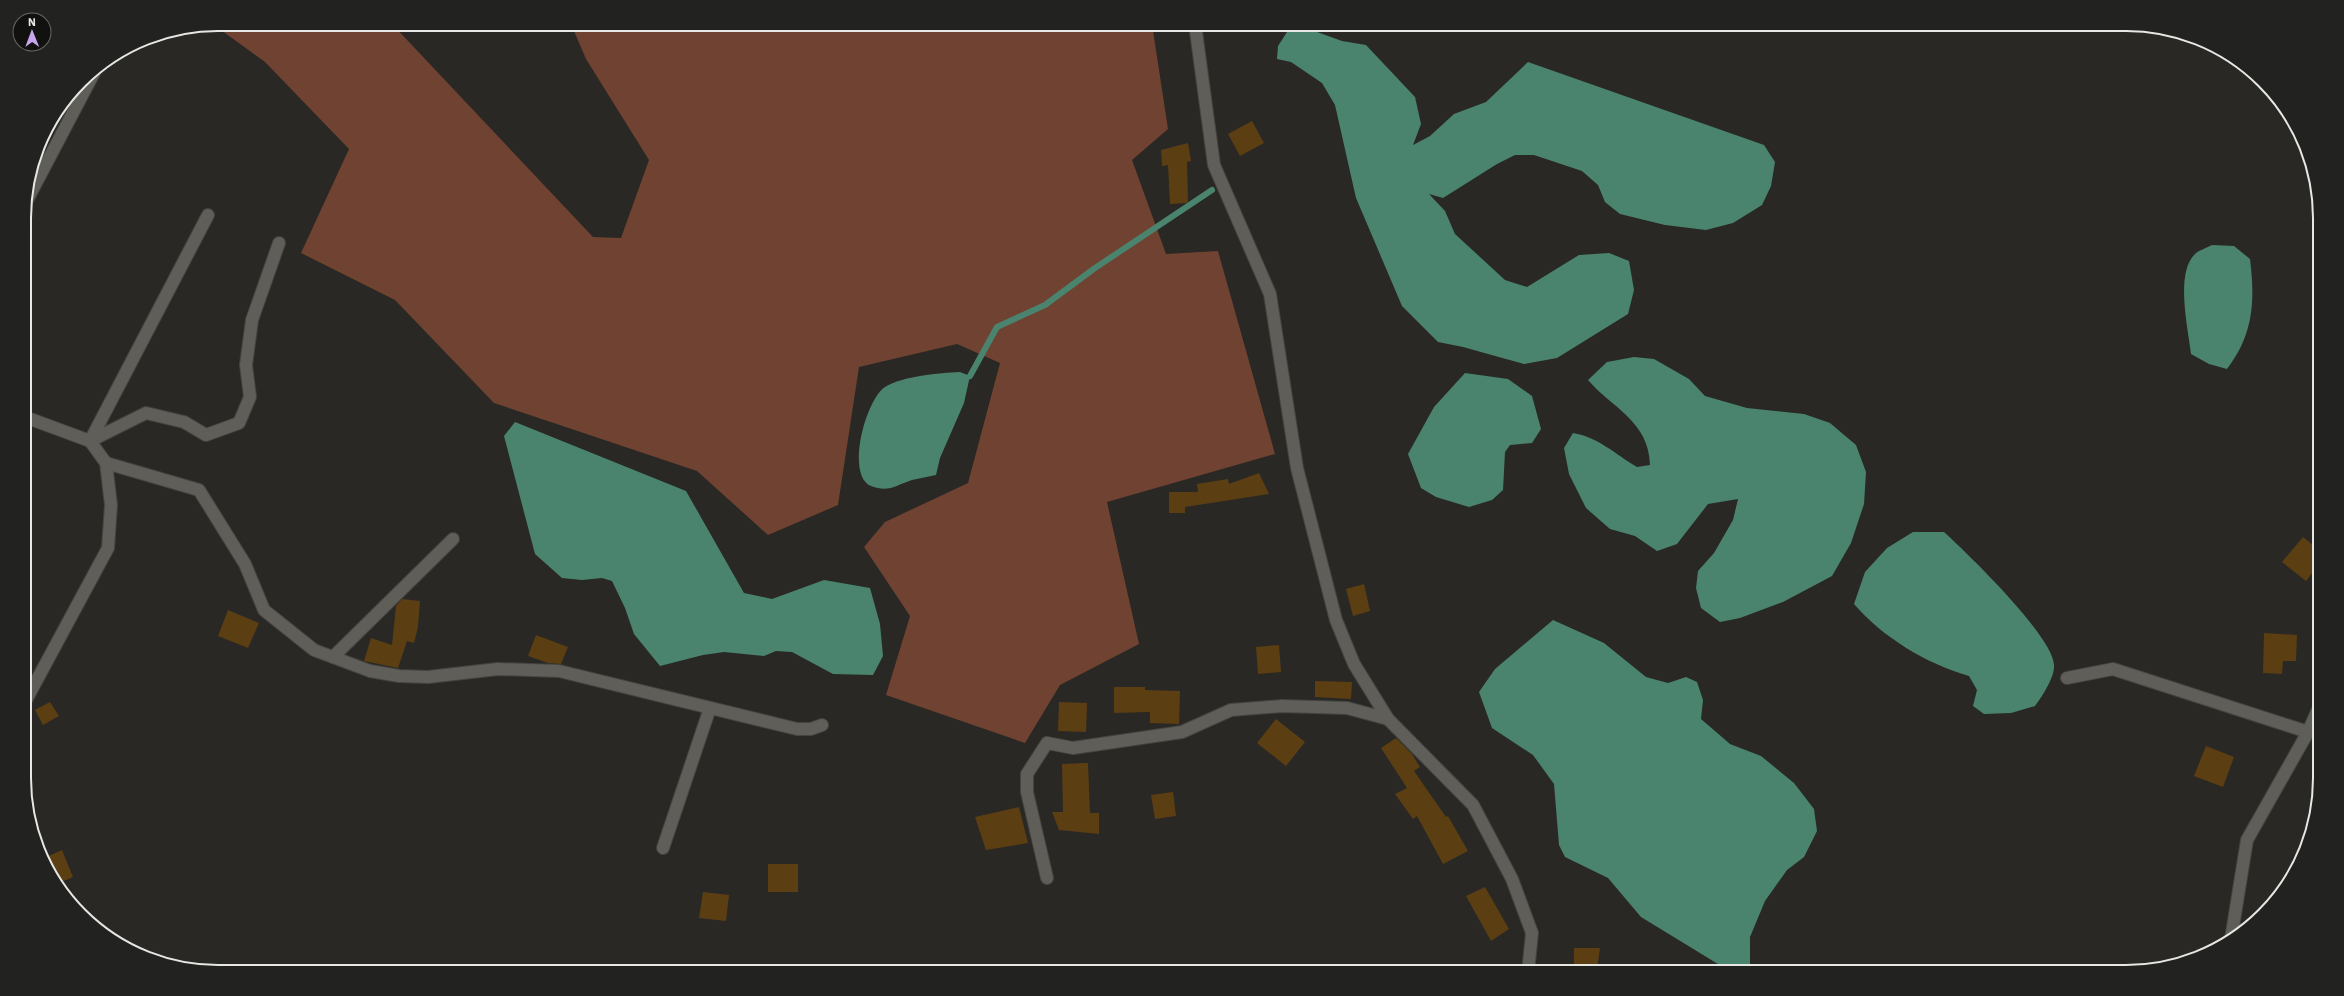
<svg xmlns="http://www.w3.org/2000/svg" width="2344" height="996" viewBox="0 0 2344 996" font-family="'IBM Plex Sans',sans-serif">
	<rect width="100%" height="100%" fill="#292824"/>
	<path fill="#704231" d="M392,24L593,237L621,238L649,160L586,59L571,24H1152L1168,129L1132,160L1166,254L1218,251L1275,454L1107,502L1139,644L1060,685L1025,743L886,695L910,616L864,547L885,522L968,483L1000,363L957,344L859,367L838,505L768,535L697,471L494,403L395,300L301,253L349,149L265,62L214,25Z"/>
	<path fill="#4a846e" d="M1306,28L1342,41L1366,45L1415,97L1421,124L1413,145L1430,136L1454,114L1486,102L1528,62L1764,145L1775,162L1771,186L1762,205L1733,223L1706,230L1665,225L1620,214L1605,202L1598,185L1582,171L1534,155H1515L1497,164L1443,198L1429,194L1445,211L1455,234L1505,280L1527,287L1579,255L1609,253L1629,261L1634,290L1628,314L1557,358L1524,364L1463,347L1438,342L1402,306L1356,198L1335,105L1322,83L1291,62L1277,59L1278,46L1287,32Z
		M2212,245L2234,246L2250,259C2255,300 2254,334 2227,369L2209,364L2191,354C2188,328 2175,273 2195,254C2199,250 2207,248 2212,245Z
		M1634,357L1654,359L1689,379L1705,396L1747,408L1804,414L1830,423L1856,445L1866,472L1864,504L1851,543L1832,576L1783,602L1740,618L1720,622L1701,608L1696,588L1698,571L1714,553L1733,520L1738,499L1708,504L1677,544L1657,551L1635,536L1610,529L1586,508L1569,474L1564,448L1573,433C1598,437 1615,454 1637,467L1650,465C1649,421 1612,408 1588,380L1607,362Z
		M960,372L970,376L964,403L940,458L936,475C928,477 920,478 912,480C896,485 889,493 871,486C845,475 866,399 885,387C903,376 939,373 960,372Z
		M1465,373L1508,379L1532,396L1541,429L1532,443L1510,445L1505,452L1503,490L1492,500L1469,507L1436,497L1421,488L1408,454L1434,407Z
		M515,422L686,491L744,593L772,599L824,580L870,588L880,624L883,656L873,675L833,674L792,652L776,651L764,656L724,652L703,655L660,666L634,634L625,608L612,581L602,578L582,580L562,578L535,554L504,436Z
		M1913,532H1944C1967,553 2053,636 2054,665C2055,677 2042,697 2035,706L2011,713L1984,714L1973,706L1977,690L1969,676C1927,664 1882,637 1854,604L1865,572L1887,548Z
		M1553,620L1604,643L1646,677L1668,683L1686,677L1697,682L1703,700L1701,719L1730,744L1761,756L1794,783L1814,809L1817,831L1804,857L1787,870L1765,901L1750,937V966L1744,972H1731L1641,917L1608,878L1565,857L1559,845L1554,784L1533,755L1492,728L1479,692L1495,669Z"/>
	<g fill="none" stroke-linecap="round" stroke-linejoin="round">
		<path stroke="#4a846e" stroke-width="6" d="M970,376L997,327L1045,305L1095,268L1212,190"/>
	</g>
	<path fill="#5c3e13" d="M1252,121L1264,143L1240,156L1228,134Z
		M1188,143L1191,161L1187,162L1188,203L1170,204L1168,165L1162,166L1161,150Z
		M1259,473L1269,494L1185,507V513H1169V492H1198L1197,484L1228,479L1229,484Z
		M2303,537L2319,550V564L2306,581L2282,562Z
		M1364,584L1370,611L1353,616L1346,589Z
		M402,599L420,601L418,627L414,643L407,641L398,668L364,661L371,638L392,645L396,606Z
		M228,610L259,623L248,648L218,636Z
		M2264,633L2297,635L2296,661H2283L2282,674L2263,673Z
		M536,635L568,647L561,664L548,663L528,656Z
		M1279,645L1281,672L1258,674L1256,647Z
		M1315,681L1352,682L1351,699L1315,697Z
		M1114,687H1145V690L1180,691L1179,724L1150,723V712L1114,713Z
		M50,702L59,716L43,725L35,710Z
		M1059,702L1087,703L1086,732L1058,731Z
		M1276,719L1305,742L1286,766L1257,743Z
		M1396,738L1412,754L1420,767L1414,771L1446,817L1448,816L1468,851L1443,864L1417,816L1413,819L1395,794L1407,788L1381,748Z
		M2206,746L2234,757L2223,787L2194,776Z
		M1085,763H1088L1090,813H1099V834L1059,830L1052,812H1063L1062,764Z
		M1173,792L1176,816L1155,819L1151,795Z
		M1019,807L1028,843L986,850L975,817Z
		M62,850L73,877L57,884L42,859Z
		M768,864H798V892H768Z
		M1485,887L1509,929L1491,941L1466,896Z
		M703,892L729,895L726,921L699,918Z
		M1574,948H1600L1597,969L1574,968Z"/>
	<g fill="none" stroke-linecap="round" stroke-linejoin="round">
		<g stroke="#444441" stroke-width="14">
			<path id="lane" d="M333,657L453,539
				M1047,743L1027,774V792L1047,878
				M663,848L710,708"/>
		</g>
		<g stroke="#444441" stroke-width="14">
			<path id="street" d="M90,441L146,413L184,422L206,435L239,423L250,397L246,365L252,320L279,243
				M90,441L208,215
				M106,463L199,490L245,564L264,610L314,650L370,671L399,676L428,677L498,669L559,671L797,729H811L822,725
				M2067,678L2113,669L2308,732
				M1047,743L1073,748L1182,732L1231,710L1282,706L1347,708L1388,719"/>
		</g>
		<g stroke="#444441" stroke-width="14">
			<path id="secondary" d="M1195,24L1214,165L1270,294L1297,468L1336,620L1354,664L1388,719L1473,805L1512,879L1532,933L1528,972
				M25,204L96,69
				M25,417L90,441L106,463L111,505L108,548L25,702
				M2231,939L2247,840L2308,732L2320,705"/>
		</g>
		<use href="#lane" stroke="#5f5e59" stroke-width="12"/>
		<use href="#street" stroke="#5f5e59" stroke-width="12"/>
		<use href="#secondary" stroke="#5f5e59" stroke-width="12"/>
	</g>
	<path d="M0 0H2344V996H0ZM218 31H2126A187 187 0 0 1 2313 218V778A187 187 0 0 1 2126 965H218A187 187 0 0 1 31 778V218A187 187 0 0 1 218 31Z" fill="#222220" fill-rule="evenodd"/>
	<path fill="none" stroke="#e7e7e4" stroke-width="2" d="M218 31H2126A187 187 0 0 1 2313 218V778A187 187 0 0 1 2126 965H218A187 187 0 0 1 31 778V218A187 187 0 0 1 218 31Z"/>
	<g transform="translate(32 32) rotate(359)"><circle r="19" fill="#11110f" stroke="#676764"/>
	<path d="M0-3L7 15L0 10L-7 15Z" fill="#c7a6ef"/>
	<text y="-6" font-size="11" font-weight="bold" text-anchor="middle" fill="#e7e7e4">N</text>
	</g>
</svg>
